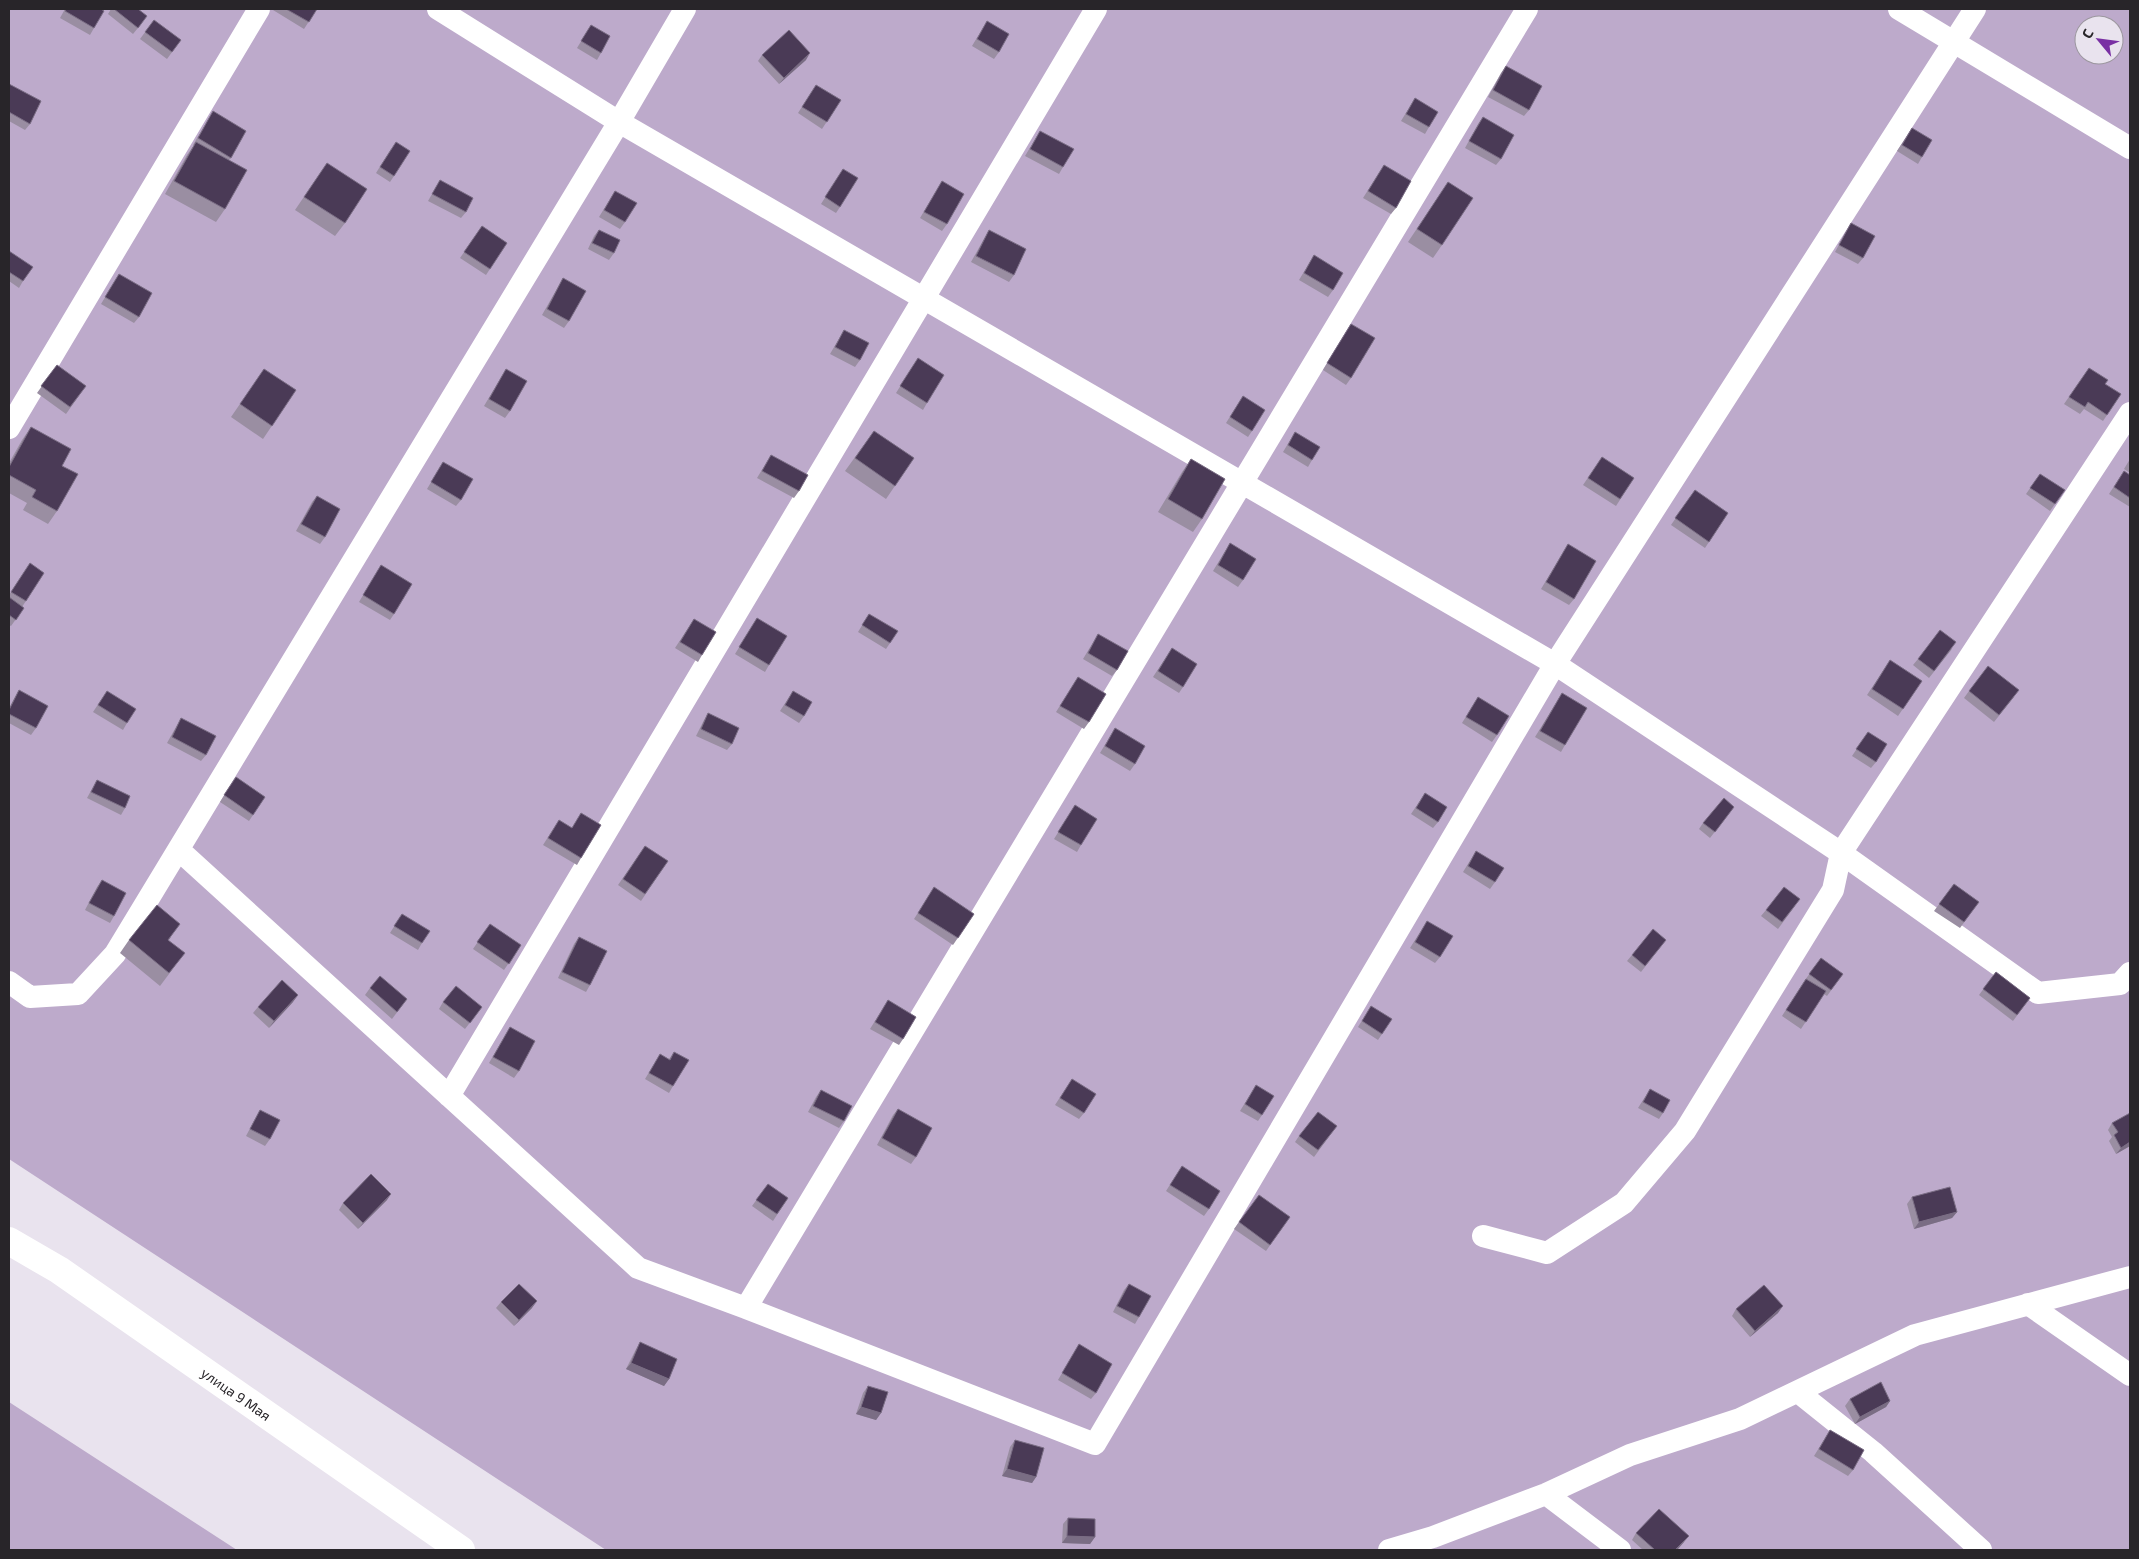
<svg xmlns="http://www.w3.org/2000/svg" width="2139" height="1559" viewBox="0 0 2139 1559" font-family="'Exo 2',sans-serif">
	<rect width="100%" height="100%" fill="#e9e3ee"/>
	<path fill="#bdaacb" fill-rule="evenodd" d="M9,9H2130V1550H606L9,1159ZM2084,25H2114V55H2084Z
		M9,1402L237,1550H9Z"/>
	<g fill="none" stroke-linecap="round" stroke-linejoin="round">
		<path stroke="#fff" stroke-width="22" d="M438,9L619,122L685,9
			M1899,9L2130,148
			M9,428L259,9
			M179,850L638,1268L746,1308L1527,9
			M9,982L30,997L78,994L115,954L619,122L1555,664L1841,853L2038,993L2120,984L2130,973
			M449,1096L1096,9
			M1483,1236L1547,1253L1624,1203L1685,1131L1833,890L1841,853L2130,413
			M2028,1304L2130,1375
			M746,1308L1095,1444L1555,664L1975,9
			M1798,1392L1873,1452L1981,1550
			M1546,1494L1620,1550
			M1389,1550L1433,1537L1546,1494L1630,1455L1740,1419L1915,1335L2130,1277"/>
		<path stroke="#fff" stroke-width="28" id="s1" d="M9,1241L59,1270L461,1550"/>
	</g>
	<path fill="#9a8ea2" d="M65,9H101L94,28L90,35L60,18Z
		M111,9H138L142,23L133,34L108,14Z
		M273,9H317L304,29L273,10Z
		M154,20L181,40L167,59L140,39Z
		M987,21L999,52L994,59L972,46Z
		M591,25L601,53L597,60L577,48Z
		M762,55L806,60L779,84L758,61Z
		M1506,66L1529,110L1524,116L1488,97L1501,73Z
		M9,84L30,124L25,130L9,121Z
		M816,85L841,100L822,129L798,113Z
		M1415,98L1429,127L1425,134L1401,121Z
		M213,111L231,158L229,160L225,209L216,222L165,194L187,155L194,145H193L209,118Z
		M1483,117L1501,159L1496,165L1465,148L1478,124Z
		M1912,128L1922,157L1918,164L1897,151Z
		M1040,131L1063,167L1059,174L1025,156Z
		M391,149L394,176L390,182L376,173Z
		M327,163L345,223L335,236L295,210Z
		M1384,165L1396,208L1391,214L1363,198Z
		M843,169L840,207L836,213L821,204Z
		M440,180L466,212L461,218L428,201Z
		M942,181L947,224L942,231L920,218Z
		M1448,182L1442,245L1433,258L1408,242Z
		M615,191L625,222L620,229L599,217Z
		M1851,223L1863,258L1858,264L1835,252L1847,230Z
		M482,226L507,243L486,275L460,258Z
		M599,230L614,253L609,260L588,249L594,236Z
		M989,230L1014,275L1009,282L971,262L985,237Z
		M9,251L23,281L19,288L9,281Z
		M1314,255L1333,290L1328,297L1299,280Z
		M119,274L139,317L134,323L101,304Z
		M563,278L569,321L564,328L542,315L559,285Z
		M1351,324V378L1346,385L1323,370Z
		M844,330L860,360L855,367L830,354Z
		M918,358L927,403L923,410L896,393Z
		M57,365L86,386L66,414L37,393Z
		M2089,368L2105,384L2121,394L2103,421L2084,409L2080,414L2064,404Z
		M264,369L296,390L263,439L231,417Z
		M506,369L510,411L505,418L484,406Z
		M1243,396L1252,431L1248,437L1226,423Z
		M31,427L62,466L57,511L48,524L23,510L27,503L9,493V463L22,440Z
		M874,431L914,458L886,499L845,471Z
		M1295,432L1312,460L1308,467L1283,452Z
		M771,455L799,491L794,498L757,478Z
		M1602,457L1634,478L1616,506L1583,485Z
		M1191,459L1202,519L1193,532L1158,512L1182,472Z
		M2130,459V473L2124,469Z
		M443,462L461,500L456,506L427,489Z
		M2124,471L2130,475V507L2109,494Z
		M2040,474L2065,490L2050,511L2026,494Z
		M1695,490L1728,513L1705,548L1671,525Z
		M317,496L325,537L320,544L296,531L312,502Z
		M1230,543L1243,580L1238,587L1213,571Z
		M1568,544L1574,599L1569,605L1541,589Z
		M30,563L44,573L22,607L24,608L11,626L9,625V595Z
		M381,565L394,614L390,620L359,602Z
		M869,614L890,643L886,649L858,632Z
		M757,618L769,665L765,672L735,654Z
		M694,619L702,655L698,662L675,648Z
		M1098,634L1117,670L1112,676L1083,659Z
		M1172,648L1183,687L1179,693L1153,677Z
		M1952,649L1929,678L1913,665L1918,659Z
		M1890,660L1922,681L1898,716L1867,695Z
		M1078,677L1089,722L1084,729L1056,712Z
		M19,690L36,728L31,735L9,723V708L15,697Z
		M107,691L127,723L123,730L93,712Z
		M793,691L804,716L799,723L780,711Z
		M1969,691L2014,697L1994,722L1964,698Z
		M1562,693L1565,745L1561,752L1535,737Z
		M1478,697L1497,735L1492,742L1462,723Z
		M708,713L732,744L727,750L696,736L704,720Z
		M181,718L206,755L201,761L167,743L177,725Z
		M1115,728L1135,764L1130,771L1100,753Z
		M1868,732L1876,762L1871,768L1852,756Z
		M236,777L265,797L249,821L220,802Z
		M97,780L125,808L121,815L87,798L93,787Z
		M1425,793L1438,822L1433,828L1411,814Z
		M1075,805L1081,845L1077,852L1054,839Z
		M1734,807L1710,838L1699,829L1703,823Z
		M581,813V858L577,865L543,845L559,820L572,828Z
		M645,846L668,861L641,901L618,885Z
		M1476,851L1495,882L1490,889L1463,872Z
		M102,880L114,916L110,923L85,910L97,887Z
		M1954,884L1979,902L1960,928L1934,911Z
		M930,894L974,914L953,945L914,919Z
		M1795,906L1778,929L1761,916L1766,910Z
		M402,914L422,943L418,950L390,933Z
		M1427,921L1440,957L1435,963L1410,948Z
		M490,924L521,945L504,970L473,949Z
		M171,937L169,940L175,966L160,986L120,953L129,940Z
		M579,937L590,985L586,992L558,978L574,944Z
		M1666,940L1641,972L1627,961L1632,955Z
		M1821,958L1843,974L1827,996L1824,994L1801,1029L1782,1016L1805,980Z
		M1996,972L2030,998L2013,1021L1979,995Z
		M370,988L407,999L392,1019L365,995Z
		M888,1000L903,1039L899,1045L870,1029Z
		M293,1002L269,1028L253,1013L258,1007Z
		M443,1002L482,1007L465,1029L439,1009Z
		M1371,1006L1392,1019L1378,1040L1358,1027Z
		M510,1027L519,1071L514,1078L489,1063Z
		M674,1052L673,1086L669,1093L645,1079L660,1054L669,1059Z
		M1072,1079L1084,1113L1079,1119L1055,1105Z
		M1256,1085L1262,1115L1258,1121L1240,1111Z
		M1650,1089L1663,1113L1659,1119L1638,1108Z
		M821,1090L844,1121L839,1128L808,1112L816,1097Z
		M898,1109L916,1157L911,1164L877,1145L893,1115Z
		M260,1110L270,1139L265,1146L246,1136L256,1117Z
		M2112,1123L2130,1146L2116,1154L2109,1141L2112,1137L2108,1130Z
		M1337,1126L1314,1157L1295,1142L1299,1136Z
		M1182,1166L1209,1209L1204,1216L1166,1191Z
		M768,1184L788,1198L773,1221L752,1206Z
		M1259,1195L1290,1217L1266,1251L1234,1229Z
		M1912,1197L1957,1212L1952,1218L1914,1229L1907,1204Z
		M387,1200L358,1229L339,1210L343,1203Z
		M1129,1284L1139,1317L1135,1324L1113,1312L1124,1290Z
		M501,1302L532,1308L514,1326L496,1308Z
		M1736,1309L1778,1313L1750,1337L1732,1316Z
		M640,1342L669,1379L664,1386L626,1369L636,1349Z
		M1079,1344L1096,1393L1091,1399L1058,1380Z
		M868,1386L881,1413L876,1420L856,1414L863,1393Z
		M1850,1399L1890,1401L1886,1407L1855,1424L1845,1406Z
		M1830,1430L1853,1470L1848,1476L1814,1456Z
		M1015,1440L1036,1477L1032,1483L1002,1476L1010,1447Z
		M1068,1518L1095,1537L1090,1544L1062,1543L1063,1524Z
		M1636,1533L1684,1542L1677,1550H1643L1632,1540Z"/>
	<path fill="#7a6d84" d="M810,53L806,60L779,84L784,78Z
		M298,995L293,1002L269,1028L274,1021Z
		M2130,1142V1146L2116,1154L2121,1148Z
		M391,1194L387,1200L358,1229L363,1223Z
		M1957,1212L1952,1218L1914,1229L1919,1222Z
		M537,1301L532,1308L514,1326L519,1320Z
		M1783,1306L1778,1313L1750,1337L1755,1331Z
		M631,1363L669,1379L664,1386L626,1369Z
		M1890,1401L1886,1407L1855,1424L1860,1417Z
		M861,1407L881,1413L876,1420L856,1414Z
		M1007,1469L1036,1477L1032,1483L1002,1476Z
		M1067,1536L1095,1537L1090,1544L1062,1543Z
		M1689,1536L1684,1542L1677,1550H1675Z"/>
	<path fill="#4a3a56" stroke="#7a6d84" d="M66,9H101L104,11L94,28L65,11Z
		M114,9H138L147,16L138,28Z
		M286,9H317L309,22Z
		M154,20L181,40L172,52L145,32Z
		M987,21L1009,34L999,52L977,39Z
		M591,25L610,36L601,53L581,41Z
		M789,30L810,53L784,78L762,55Z
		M1506,66L1542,86L1529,110L1493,90Z
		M9,84L41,101L30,124L9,112Z
		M816,85L841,100L827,122L802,107Z
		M1415,98L1438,112L1429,127L1406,114Z
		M213,111L246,131L231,158L198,138Z
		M1483,117L1514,135L1501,159L1469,141Z
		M1912,128L1932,140L1922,157L1902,145Z
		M1040,131L1074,149L1063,167L1030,149Z
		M196,142L247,170L225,209L174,181Z
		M396,142L410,151L394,176L380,167Z
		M327,163L367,189L345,223L304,197Z
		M1384,165L1411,181L1396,208L1368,191Z
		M843,169L858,178L840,207L825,197Z
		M440,180L473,198L466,212L432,194Z
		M942,181L964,194L947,224L924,212Z
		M1448,182L1473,198L1442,245L1417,229Z
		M615,191L637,203L625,222L604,210Z
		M1851,223L1875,236L1863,258L1839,245Z
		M482,226L507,243L490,269L464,252Z
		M599,230L620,240L614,253L592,243Z
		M989,230L1026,249L1014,275L976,256Z
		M9,251L33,267L23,281L9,272Z
		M1314,255L1343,273L1333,290L1304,273Z
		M119,274L152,293L139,317L105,297Z
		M563,278L586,291L569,321L547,309Z
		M1351,324L1375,338L1351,378L1327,363Z
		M844,330L869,343L860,360L835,347Z
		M918,358L944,375L927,403L900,386Z
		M57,365L86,386L70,407L41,386Z
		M2089,368L2108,380L2105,384L2121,394L2107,415L2088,402L2085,407L2069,397Z
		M264,369L296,390L272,426L240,404Z
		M506,369L527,381L510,411L489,399Z
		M1243,396L1265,410L1252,431L1230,417Z
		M31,427L71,449L62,466L78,474L57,511L32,497L36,490L9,475V467Z
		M874,431L914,458L895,486L855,458Z
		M1295,432L1320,447L1312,460L1288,445Z
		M771,455L808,475L799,491L762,471Z
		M1602,457L1634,478L1620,499L1588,478Z
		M1191,459L1225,479L1202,519L1168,499Z
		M443,462L473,479L461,500L431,482Z
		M2124,471L2130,475V498L2114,487Z
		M2040,474L2065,490L2055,504L2030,488Z
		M1695,490L1728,513L1709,542L1675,518Z
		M317,496L340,509L325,537L301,524Z
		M1230,543L1256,559L1243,580L1218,565Z
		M1568,544L1596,561L1574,599L1546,582Z
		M30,563L44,573L26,601L11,592Z
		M381,565L412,584L394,614L363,595Z
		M9,597L24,608L16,620L9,615Z
		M869,614L898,631L890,643L862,625Z
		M757,618L787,636L769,665L739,647Z
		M694,619L716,632L702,655L680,642Z
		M1940,630L1956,642L1934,671L1918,659Z
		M1098,634L1128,651L1117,670L1088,653Z
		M1172,648L1197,664L1183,687L1158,671Z
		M1890,660L1922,681L1903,709L1872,689Z
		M1988,666L2019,690L1999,715L1969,691Z
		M1078,677L1106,694L1089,722L1060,706Z
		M19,690L48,706L36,728L9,714V710Z
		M107,691L136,709L127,723L98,705Z
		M793,691L812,702L804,716L785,705Z
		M1562,693L1587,708L1565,745L1540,731Z
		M1478,697L1509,716L1497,735L1466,717Z
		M708,713L739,728L732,744L701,729Z
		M181,718L216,736L206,755L172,737Z
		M1115,728L1145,746L1135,764L1105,746Z
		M1868,732L1887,744L1876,762L1856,749Z
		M236,777L265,797L253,815L224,795Z
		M97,780L130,796L125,808L91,792Z
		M1425,793L1447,807L1438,822L1416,808Z
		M1724,798L1734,807L1715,832L1703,823Z
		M1075,805L1097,819L1081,845L1058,832Z
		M581,813L601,825L581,858L548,838L559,820L572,828Z
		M645,846L668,861L645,894L623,879Z
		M1476,851L1504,868L1495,882L1468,866Z
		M102,880L126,893L114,916L89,903Z
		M1954,884L1979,902L1964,922L1939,904Z
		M934,887L974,914L958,938L918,913Z
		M1784,887L1800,899L1782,922L1766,910Z
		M157,905L180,924L168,940L185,953L169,973L129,940Z
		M402,914L430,931L422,943L394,926Z
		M1427,921L1453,936L1440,957L1415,942Z
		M490,924L521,945L509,964L477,942Z
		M1653,929L1666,940L1645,966L1632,955Z
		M579,937L607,951L590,985L562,972Z
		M1821,958L1843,974L1831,990L1809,974Z
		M1996,972L2030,998L2017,1015L1983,989Z
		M380,976L407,999L397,1012L370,988Z
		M1806,979L1826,991L1806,1022L1786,1010Z
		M282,980L298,995L274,1021L258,1007Z
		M456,986L482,1007L470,1023L443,1002Z
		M888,1000L916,1017L903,1039L875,1022Z
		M1371,1006L1392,1019L1382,1034L1362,1021Z
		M510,1027L535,1041L519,1071L493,1057Z
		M674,1052L689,1060L673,1086L649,1073L660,1054L670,1060Z
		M1072,1079L1096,1094L1084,1113L1060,1098Z
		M1256,1085L1274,1096L1262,1115L1245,1104Z
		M1650,1089L1670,1100L1663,1113L1643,1102Z
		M821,1090L852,1106L844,1121L813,1106Z
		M898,1109L932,1128L916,1157L882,1138Z
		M260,1110L280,1120L270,1139L250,1129Z
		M1318,1112L1337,1126L1318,1150L1299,1136Z
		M2130,1113V1142L2121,1148L2114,1135L2118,1132L2112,1123Z
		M1182,1166L1220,1191L1209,1209L1170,1185Z
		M371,1174L391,1194L363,1223L343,1203Z
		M768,1184L788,1198L777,1214L756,1200Z
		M1950,1187L1957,1212L1919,1222L1912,1197Z
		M1259,1195L1290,1217L1270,1245L1239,1222Z
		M519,1284L537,1301L519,1320L501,1302Z
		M1129,1284L1151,1296L1139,1317L1117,1306Z
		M1764,1285L1783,1306L1755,1331L1736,1309Z
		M640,1342L677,1359L669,1379L631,1363Z
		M1079,1344L1112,1364L1096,1393L1062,1373Z
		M1881,1382L1890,1401L1860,1417L1850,1399Z
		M868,1386L888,1392L881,1413L861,1407Z
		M1830,1430L1864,1450L1853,1470L1819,1449Z
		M1015,1440L1044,1448L1036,1477L1007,1469Z
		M1659,1509L1689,1536L1675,1550H1655L1636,1533Z
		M1068,1518L1095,1519V1537L1067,1536Z"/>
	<g text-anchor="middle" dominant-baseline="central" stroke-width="5" stroke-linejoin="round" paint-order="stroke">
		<g font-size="14" fill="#282529" stroke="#e9e3ee">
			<text stroke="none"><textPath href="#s1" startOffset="274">улица 9 Мая</textPath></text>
		</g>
	</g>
	<rect width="2139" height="1559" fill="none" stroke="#282529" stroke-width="20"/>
	<g transform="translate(2099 40) rotate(299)"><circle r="24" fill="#e9e3ee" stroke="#9c979f"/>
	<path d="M0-4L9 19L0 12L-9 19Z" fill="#7930a3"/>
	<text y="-8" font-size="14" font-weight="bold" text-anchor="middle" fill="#282529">С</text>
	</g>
</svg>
